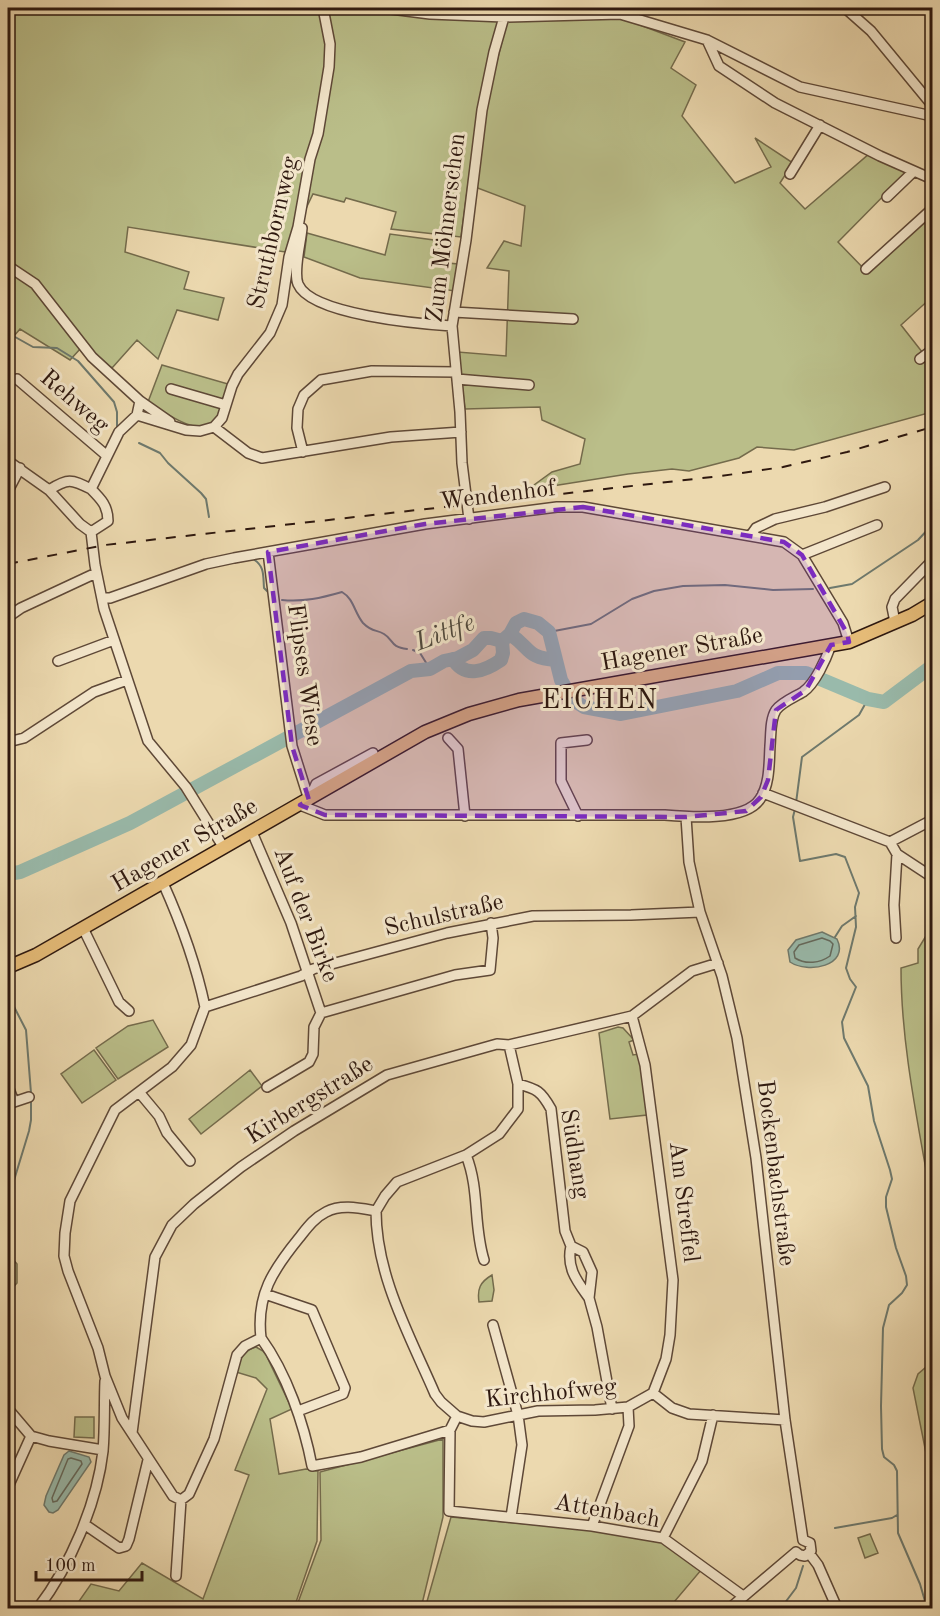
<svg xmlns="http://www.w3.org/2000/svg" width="940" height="1616" viewBox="0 0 940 1616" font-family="'Old Standard TT',serif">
	<rect width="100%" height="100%" fill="#ecd9af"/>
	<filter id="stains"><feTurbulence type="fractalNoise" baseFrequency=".00333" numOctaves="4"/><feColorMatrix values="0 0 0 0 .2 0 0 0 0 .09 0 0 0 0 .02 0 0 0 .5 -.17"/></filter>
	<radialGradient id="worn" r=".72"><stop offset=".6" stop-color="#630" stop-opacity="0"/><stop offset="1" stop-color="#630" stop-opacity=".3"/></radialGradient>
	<path fill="#babe89" stroke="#746b4c" stroke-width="1.5" d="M8,8H364L407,16L499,20L478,109L461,237L391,229L396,212L346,198L344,202L313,194L285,252L128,227L125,252L189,272L184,289L224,298L218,320L177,310L158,359L137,340L112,368L81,348L70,360L20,329L8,343Z
		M406,8H595L685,42L671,68L696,85L682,116L735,183L771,167L755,138L793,163L780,183L805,209L869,154L907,172L838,242L868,273L930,217L932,219V297L901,325L926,357L932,353V412L794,450L757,447L739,458L689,471L672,469L628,474L527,490L552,472L580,464L585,439L542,420L540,407L465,409L458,352L506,356L509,271L487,268L504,241L521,246L525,206L475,187L485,110L504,33L503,14Z
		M307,233L385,255L390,234L441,241L437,262L458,264L455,291L360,278L304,257Z
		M162,365L228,384C225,395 223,411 216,420C201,440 162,411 148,402Z
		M932,926V1204C919,1127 901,1047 901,968L918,963V949Z
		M153,1020L168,1047L118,1079L96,1048L128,1026Z
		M618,1027L623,1028L634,1040L629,1042L633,1055L639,1054L647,1115L610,1119L599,1033Z
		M94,1050L116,1080L82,1103L61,1074Z
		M250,1070L262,1086L201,1134L189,1119Z
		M8,1253L17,1264V1283L8,1293Z
		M492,1275L494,1290L492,1301L479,1302C477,1289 480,1282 492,1275Z
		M256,1347L263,1351L266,1355L292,1409L270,1419L279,1474L306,1469L318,1471L317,1541L294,1608H82L77,1604L91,1584L119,1591L142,1563L203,1599L249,1475L235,1470L267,1389L256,1378L236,1372C240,1360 242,1351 256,1347Z
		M932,1362V1499L927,1458L913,1388L918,1374Z
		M75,1417H94V1438L74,1437Z
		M443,1439V1517L422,1604L426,1605L451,1517L593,1530L665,1542L702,1569L669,1608H296L321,1540L320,1472Z
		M870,1534L878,1553L865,1558L858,1538Z"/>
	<path fill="#99baab" stroke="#6e796d" stroke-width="1.5" d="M822,932L837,939C850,966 808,974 790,962L788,950L796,940Z
		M69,1451L89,1457L91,1462L58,1510L53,1513L49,1512L44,1505L46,1496L64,1455Z"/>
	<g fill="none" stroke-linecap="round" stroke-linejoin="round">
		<path stroke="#64695d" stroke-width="1.5" d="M822,938L830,941L833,944L830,956C820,963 806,965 795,958L794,952L799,945Z
			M71,1458L81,1461L82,1464L57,1501L53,1502L52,1498L68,1459Z"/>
		<path stroke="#6e796d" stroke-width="2" d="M8,333L33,347L57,348L78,361L114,402L117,412V427
			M139,443L160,453L168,463L201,493L206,499L209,517
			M231,563L253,559C265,566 263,576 264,588L268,592
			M830,588L852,584L918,540L932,525
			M282,600C304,602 321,598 342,592C354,599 354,612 363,623C373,633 376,629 384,634C394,640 390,647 407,649
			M549,632L591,624L632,599L654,591L683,586L725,585L773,590L813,589
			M413,650L420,653L430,669
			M796,803L802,757L859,715L868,699
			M795,809L793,817L800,861L836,854L845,857L859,893L855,907L856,927L846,968L850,979L856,987L842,1022L844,1038L868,1086L874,1121L890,1170L892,1179L886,1197V1207L896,1248L906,1276L907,1285L902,1293L889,1305L883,1328L881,1406L882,1449L884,1457L894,1465L897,1471L898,1533L920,1584L927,1608
			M835,937L842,926L856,916
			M8,995L26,1030L31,1093
			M8,1200L29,1131L31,1120V1099
			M835,1528L892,1518L897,1515
			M781,1608L796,1588L803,1566"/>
		<path stroke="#99baab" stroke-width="14" d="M510,634C531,648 526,658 556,660
			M453,659C465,679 485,671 501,660L503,653L502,641
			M8,874L20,872L130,823L411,671L430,669L444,661L458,658L473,650L484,638H491L502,641L510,634L516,623L524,619L538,623L549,632L561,680L572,699L584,707L621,714L737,691L778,673H806L868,699L884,702L932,666"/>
		<g stroke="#5e4837" stroke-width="12">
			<path id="minor" d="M383,8L430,14L504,17L620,14L707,40L800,87L932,116
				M845,8L871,31L932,105
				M707,40L719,66L775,103L880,156L932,179
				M790,174L820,125
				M887,197L913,172
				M300,227L302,228C301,242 293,271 298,284C311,315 421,324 452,326
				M8,266L35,284L92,357L140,401L137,415
				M866,269L932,209
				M454,312L573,319
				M920,359L932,350
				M17,379L106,455
				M457,379L529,385
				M171,389L226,405
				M140,401L170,422
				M137,415L186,430L200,431L214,427L222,418L232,386L238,374L270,333L282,305L289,257L298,227L310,159L318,134L329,67L330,44L323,8
				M214,427L248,453L262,458L391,437L461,432
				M303,452L297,428L298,409L304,395L321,380L372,371L456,372
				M8,461L49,490L80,524L91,532L95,565L104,609L148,741L186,787L224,848
				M49,490C68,478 71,479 91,489
				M8,491L20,468
				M469,519L462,463L460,412L452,326L466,240L482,110L494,52L504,17
				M91,532L108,521C108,506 101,499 91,489L119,432L137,415
				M751,535L756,528L775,519L825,507L885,487
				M268,552L292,746L309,800
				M802,555L877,525
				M102,598H110L206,564L234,558L425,524L557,507H583L784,542L802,555L843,623L849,642
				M8,617L21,608L96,573
				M895,622L892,607L895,599L932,561
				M58,661L114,640
				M448,738L458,749L465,816
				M8,742L24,738L94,692L127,680
				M763,793L890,842L932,820
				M310,798L316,784L373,753
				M300,805L325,815H664C688,817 745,822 760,799C770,784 769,763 770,746C771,735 770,719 776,710C782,702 795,697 803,692C815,684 826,659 831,645
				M578,816L561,781V743L587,740
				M686,817L689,862L700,912L722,976L737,1038L756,1158L785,1420L803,1540
				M252,832L291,923L321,1013L314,1027L313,1054L309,1062L267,1087
				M890,842L897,854L894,905L896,938
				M897,854L932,877
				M163,883C181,923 196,964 205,1007L191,1045L172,1067L115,1110L70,1201L65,1233L64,1256L68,1271L98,1348L105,1376L122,1418L173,1496L181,1500L189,1494L214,1439L237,1355L245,1346L261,1338
				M83,928L119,1002L129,1011
				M205,1007L301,976L313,969L447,933L533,916L631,915L700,912
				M321,1013L455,975L490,970L493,938L491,923
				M632,1016L645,1065L673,1280L670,1335L666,1359L653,1393
				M518,1084C537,1089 541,1091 551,1109L565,1231L571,1246L583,1252L592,1272L589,1298L597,1327L612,1409
				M8,1086L14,1102L29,1097
				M139,1092L159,1116L167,1133L190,1161
				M466,1155C480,1190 473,1225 484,1260
				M376,1211C376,1276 410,1336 435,1394L441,1402L457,1416L472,1421L484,1422L538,1411L595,1410L628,1407L653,1393L672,1408L689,1414L785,1420
				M571,1246C566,1268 577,1281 589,1298
				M265,1294L312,1310L345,1388L343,1394L298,1411
				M493,1325L518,1415L522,1445L511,1517
				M261,1338C256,1295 273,1270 299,1238C307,1228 314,1218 326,1212C341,1204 359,1208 376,1211L385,1196L397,1182L466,1155L499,1134L518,1109V1084L509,1045
				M261,1338C287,1374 304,1424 312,1466L361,1457L450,1430
				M8,1409L31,1436L49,1441L103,1450
				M457,1416L450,1430L449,1511L592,1526L663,1538L743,1596
				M132,1433L155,1257L172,1225L194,1204L241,1167L294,1131L387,1075L497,1044L509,1045L632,1016L692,971L718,963
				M8,1487L31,1436
				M84,1524L119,1548L126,1546L129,1539L148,1460
				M592,1526L629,1426L628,1407
				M663,1538L702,1461L713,1415
				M796,1552L800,1555L805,1556L811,1551L810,1543L803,1540
				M809,1553L818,1565L837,1608
				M176,1576L181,1500
				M38,1608C70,1566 97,1504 103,1451C105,1428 104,1404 105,1381
				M730,1608L796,1552"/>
		</g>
		<g stroke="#2e180f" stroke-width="15">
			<path id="major" d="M8,967L36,955L425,732L469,714L519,700L849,642L912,615L932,603"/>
		</g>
		<use href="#minor" stroke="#f3e6cb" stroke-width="9"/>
		<use href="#major" stroke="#e6bc78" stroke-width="12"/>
		<path stroke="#2e180f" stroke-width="2" stroke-dasharray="10 10" stroke-linecap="butt" d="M8,564L105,545L721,476L783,467L847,452L932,427"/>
	</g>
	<path fill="#7b2cbf" fill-opacity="0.2" stroke="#7b2cbf" stroke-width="4.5" stroke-dasharray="12 8" stroke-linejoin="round" d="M583,507L784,542L802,555L847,633L849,642L831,645L806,690L776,710L768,780L761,797L746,811L686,817L325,815L300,805L309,800L292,746L268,552L425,524Z"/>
	<g text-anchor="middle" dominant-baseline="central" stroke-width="6" stroke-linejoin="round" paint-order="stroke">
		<g font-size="24" fill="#2e180f" stroke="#f3e6cb">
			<text transform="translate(447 228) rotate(-83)">Zum Möhnerschen</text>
			<text transform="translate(274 233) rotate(-77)">Struthbornweg</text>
			<text transform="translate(74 402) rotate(41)">Rehweg</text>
			<text transform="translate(498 496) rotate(-7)">Wendenhof</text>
			<text transform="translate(682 650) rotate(-10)">Hagener Straße</text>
			<text transform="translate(304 675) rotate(82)">Flipses Wiese</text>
			<text transform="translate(185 846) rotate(-30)">Hagener Straße</text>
			<text transform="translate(305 915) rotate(69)">Auf der Birke</text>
			<text transform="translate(444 916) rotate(-13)">Schulstraße</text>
			<text transform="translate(310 1101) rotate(-32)">Kirbergstraße</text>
			<text transform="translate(574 1154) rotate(81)">Südhang</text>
			<text transform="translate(775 1173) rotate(83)">Bockenbachstraße</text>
			<text transform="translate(683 1202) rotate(83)">Am Streffel</text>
			<text transform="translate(551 1394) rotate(-6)">Kirchhofweg</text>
			<text transform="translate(607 1512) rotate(10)">Attenbach</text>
		</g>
		<g font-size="26" font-style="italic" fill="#4e493e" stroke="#f3e6cb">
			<text transform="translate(445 633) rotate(-21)">Littfe</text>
		</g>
		<g font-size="27" letter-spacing="1.5" fill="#2e180f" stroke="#f3e6cb">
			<text x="600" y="700">EICHEN</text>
		</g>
	</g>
	<rect width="940" height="1616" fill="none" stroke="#ecd9af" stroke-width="30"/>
	<rect x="9" y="9" width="922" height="1598" fill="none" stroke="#2e180f" stroke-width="3"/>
	<rect x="15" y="15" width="910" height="1586" fill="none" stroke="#2e180f" stroke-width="1.5"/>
	<path d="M36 1571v9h106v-9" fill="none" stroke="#2e180f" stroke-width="3"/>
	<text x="45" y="1571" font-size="18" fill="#2e180f" stroke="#f3e6cb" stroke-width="4.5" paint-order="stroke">100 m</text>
	<rect width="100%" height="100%" filter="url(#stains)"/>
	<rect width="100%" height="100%" fill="url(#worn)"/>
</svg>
